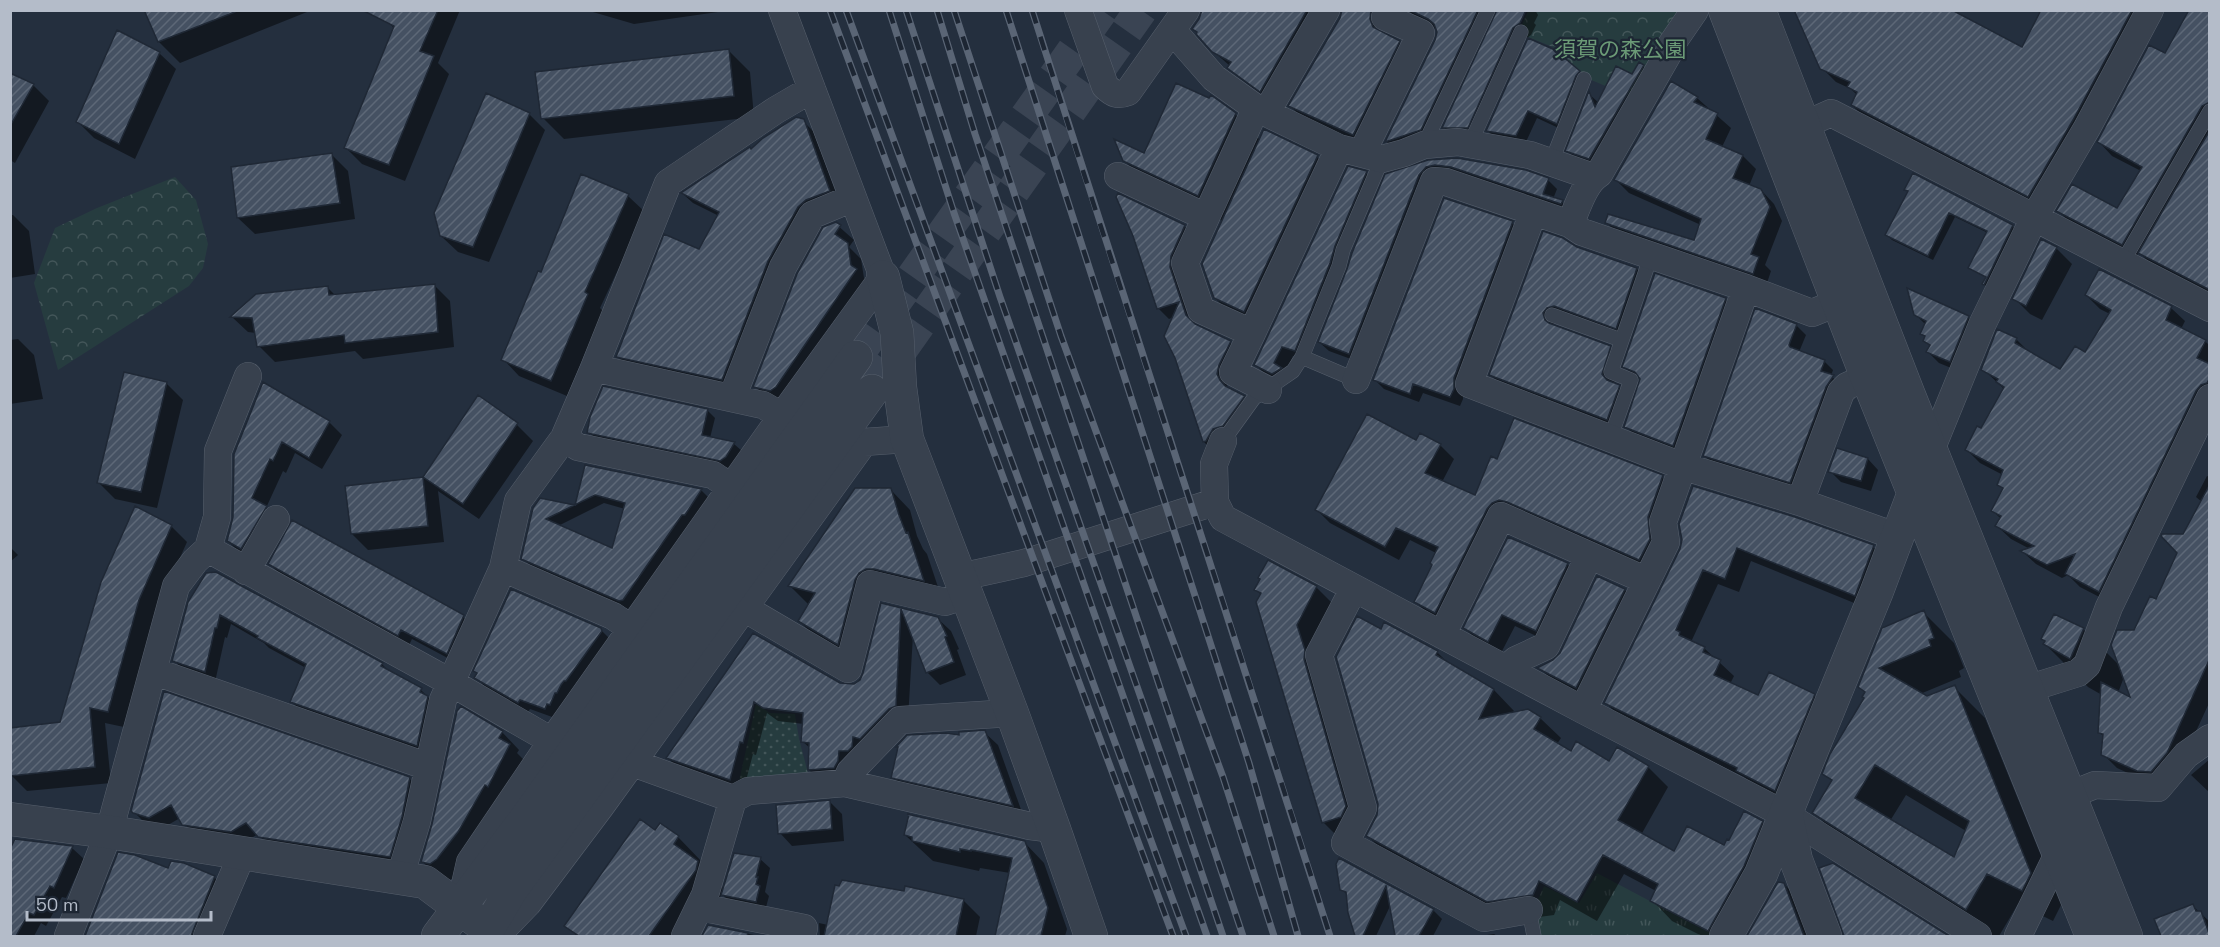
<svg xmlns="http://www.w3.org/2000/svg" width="2220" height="947" viewBox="0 0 2220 947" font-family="'Space Grotesk','Noto Sans JP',sans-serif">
	<defs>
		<pattern id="grass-tufts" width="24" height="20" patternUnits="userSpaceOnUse" patternTransform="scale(1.5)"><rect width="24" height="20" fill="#263c3f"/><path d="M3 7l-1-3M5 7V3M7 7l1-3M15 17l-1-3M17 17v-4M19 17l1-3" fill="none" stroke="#435659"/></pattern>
		<pattern id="forest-crowns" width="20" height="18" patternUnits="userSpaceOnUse" patternTransform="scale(1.5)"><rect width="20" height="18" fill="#263c3f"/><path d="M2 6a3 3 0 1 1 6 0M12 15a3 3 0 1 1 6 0" fill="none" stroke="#435659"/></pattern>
		<pattern id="garden-dots" width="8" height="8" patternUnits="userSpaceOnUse" patternTransform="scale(1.5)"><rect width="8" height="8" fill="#263c3f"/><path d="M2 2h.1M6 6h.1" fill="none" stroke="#435659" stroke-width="1.8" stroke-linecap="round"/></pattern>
		<pattern id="building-hatch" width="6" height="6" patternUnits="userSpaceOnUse" patternTransform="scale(1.5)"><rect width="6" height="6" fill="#455162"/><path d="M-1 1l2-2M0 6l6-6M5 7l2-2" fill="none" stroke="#5d6877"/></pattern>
	</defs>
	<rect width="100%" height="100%" fill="#242f3e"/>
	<path fill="url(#grass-tufts)" d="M1597,873L1714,935L1539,936L1535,906L1544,886L1579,903Z"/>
	<path fill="url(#forest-crowns)" d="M1528,11H1686L1636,99L1589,79L1553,47L1523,35L1520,29Z
		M175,177L196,200L208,244L203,268L189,286L58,370L34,283L55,228L97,208Z"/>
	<path fill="url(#garden-dots)" d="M756,704L770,713L795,714L799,739L809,777L738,786Z"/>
	<path fill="#0007" fill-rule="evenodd" d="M146,10H312L180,63L159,42Z
		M393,10H460L438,63L449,74L405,181L362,164L346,148L394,28L388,22Z
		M586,10H732L634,24Z
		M1202,10H1327L1272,102L1241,79L1229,68L1230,66L1213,51L1201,19Z
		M1343,10H1389L1382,23L1380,32L1399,42L1410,54L1365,146L1302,117L1290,106L1341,18Z
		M1408,10H1535L1538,15L1534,23L1536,25L1531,35L1524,40L1479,139H1455L1444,127L1498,13L1491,18L1433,141L1398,153L1387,142L1437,40V30L1417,19Z
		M2043,10H2157L2042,209L1866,119L1852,105L1857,95L1851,89L1836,82L1822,68L2023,49Z
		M2210,10V295L2153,266L2139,252L2136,257L2072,224L2058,211L2118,210L2141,171L2112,156L2099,142L2166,55Z
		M117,32L159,53L176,69L135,159L94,138L78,122Z
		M729,51L750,72L754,117L564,139L543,118Z
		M1643,66L1653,76L1600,168L1577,161L1567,150L1589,94L1599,103Z
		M1579,72L1588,80L1565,131L1537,118L1525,144L1496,139L1488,131Z
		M10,74L33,85L49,101L15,163L10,160Z
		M1697,98L1731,128L1722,147L1743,156L1756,169L1749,186L1761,190L1774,204L1782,221L1765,265L1771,271L1766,286L1620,236L1607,223L1694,241L1701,225L1629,193L1616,180Z
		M529,114L545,130L489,262L458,252L441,236Z
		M1235,114L1260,140L1264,131L1317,157L1327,166L1254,321L1225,308L1215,298L1223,221L1152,189L1124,160L1145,155Z
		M803,121L813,131L839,201L816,210L732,389L627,366L617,356L700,251L719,216L693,203L683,194Z
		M332,155L348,171L355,219L255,234L238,218Z
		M1428,162L1548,180L1557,189L1553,199L1562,202L1571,211L1445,174L1359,362L1329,351L1319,342L1349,270Z
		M1366,173L1377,183L1305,361L1293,356L1285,373L1284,384L1266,375L1256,365Z
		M582,176L628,196L645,212L600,308L603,311L567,396L519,376L503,359L542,274Z
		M1906,189L2012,226L2017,231L1989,289L1984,284L1987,278L1970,268L1988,233L1955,217L1933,260L1892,240L1887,235L1909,192Z
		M10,215H13L29,231L35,274L10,278Z
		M1512,223L1522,232L1463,388V399L1460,406L1423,393L1419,402L1384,389L1375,380Z
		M836,224L854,240L849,247L861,259L864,278L870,284L790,401L769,400L755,386Z
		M1184,226L1195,236L1180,279L1196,327L1230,342L1240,352L1229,376L1227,385L1228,389L1244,397L1254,407L1214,452L1204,442L1174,317L1169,319L1159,309L1137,244Z
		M2042,241L2056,248L2072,264L2042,320L2030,314L2014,298Z
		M1576,248L1637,269L1648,280L1628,339L1563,317L1554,324V327L1610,347L1621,358L1614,384L1619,386L1630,398L1618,431L1502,386L1491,375Z
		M2100,271L2171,308L2185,321L2181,329L2205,341L2210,346V404L2113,604L2080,587L2068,575L2062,578L2036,564L2023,552L2030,549L2011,539L1997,526L2001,519L1993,511L2004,489L1999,485L2003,475L1980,463L1967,450L1982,430L2004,389L1983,369L2016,339L2030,353L2061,372L2086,354L2110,314L2100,309L2086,295Z
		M434,285L450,301L454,347L363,359L355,351L275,362L259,346L256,333L248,332L232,317L327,287L336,296Z
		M1725,299L1736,310L1684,455L1636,437L1626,426L1640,379L1635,377L1624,366Z
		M1916,315L1968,317L1979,328L1961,372L1939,363L1928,352L1931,347L1925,341L1926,338L1922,334L1926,325Z
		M1796,325L1806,335L1799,352L1824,361L1833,370L1831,376L1842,386L1800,491L1714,465L1705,456Z
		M18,339L34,355L43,399L10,404V340Z
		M125,374L167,384L183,400L157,508L115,499L99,483Z
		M263,384L329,422L342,435L322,469L295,453L286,473L283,471L266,508L279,520L241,554L228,541Z
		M478,397L517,425L533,441L479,519L438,491L444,542L368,550L352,534L347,487L424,479Z
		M707,410L715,418L710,438L734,444L742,451L729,468L597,440L589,432Z
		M1417,442L1440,445L1454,459L1442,482L1476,497L1497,461L1662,477L1676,491L1654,573L1514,514L1449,626L1429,615L1416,602L1433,565L1436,553L1410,540L1399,560L1330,523L1316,509Z
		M1868,459L1878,470L1871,491L1841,482L1830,471Z
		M586,466L701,490L710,499L632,608L628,609L532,567L523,558L540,500L576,506ZM604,503L625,509L613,550L558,526Z
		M2207,476L2210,477V701L2180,766L2152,784L2117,768L2103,754L2104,737L2100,733L2102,695L2088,687L2045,644L2083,629L2120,666L2135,631L2157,601L2179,552L2184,535L2202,502L2196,497ZM2124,677L2133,700L2118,693Z
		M891,490L910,510L917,536L923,549L927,554L942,599L878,592L857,663L819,640L799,621L809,605L790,586Z
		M171,526L187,542L154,616L124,727L105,723L111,783L27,791L11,775L62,723Z
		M1683,540L1873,547L1888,561L1869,609L1751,561L1739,592L1718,584L1691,642L1704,648L1734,676L1730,684L1759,697L1814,695L1828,709L1789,804L1752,785L1744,777L1620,717L1606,703L1682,549Z
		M10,547L18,555L10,562Z
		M270,564L463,617L474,627L457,663L412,639L409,645L280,574Z
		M1567,564L1580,577L1549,642L1515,626L1501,653L1478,641L1465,628Z
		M216,573L382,664L391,674L421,690L431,700L427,755L302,712L292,702L306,668L269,648L264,643L231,624L227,638L225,637L215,682L184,671L174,660Z
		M1316,587L1335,606L1315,644L1364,826L1342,841L1323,822L1261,595L1256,589Z
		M1625,590L1635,601L1587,698L1550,678L1540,668L1554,662Z
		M882,605L937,618L951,631L959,649L957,650L966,675L940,685L927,672L913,635L908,719L822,783L809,770L811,749L802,741L804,724L778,721L767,713L756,755L753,754L743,792L681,771L668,758L753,635L839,684L855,685L864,674Z
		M1923,612L1954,643L1964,668L1959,671L1961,677L1920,694L1927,698L1954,687L1985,718L2061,905L2053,921L2018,904L1999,936H1993L1844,843L1814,812L1833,782L1824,773L1865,698L1866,693L1860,687ZM1906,795L1966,831L1955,860L1890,821Z
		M600,629L611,640L555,718L530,709L528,712L486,688L476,677L478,673Z
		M1382,631L1437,652L1450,665L1494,690L1514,711L1512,714L1528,711L1540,718L1561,738L1557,744L1571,753L1610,763L1648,767L1668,787L1641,835L1674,853L1724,847L1762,822L1782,842L1737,936H1702L1672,921L1652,900L1656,891L1624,874L1597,921L1560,900L1554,915L1508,921L1388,856L1368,836L1378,816Z
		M165,693L409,778L421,790L401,868L271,848L258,834L243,843L195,836L180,818L161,829L145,823L133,811Z
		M502,732L519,750L517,753L527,763L455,877L448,881L440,880L423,862L434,825Z
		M984,732L998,745L1024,818L906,790L893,777L960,737Z
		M2210,759V793L2191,775Z
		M830,802L842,814L844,841L792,846L780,833Z
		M655,832L678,837L704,864L702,867L725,890L760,859L770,868L765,892L769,896L765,911L732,904L722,894L693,936H577L566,926Z
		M905,835L1024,842L1044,863L1067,929L1065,936H996L1010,873L980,868L979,871L933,861Z
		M72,848L84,859L66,898L62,897L46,926L41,923L34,936H10V891Z
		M119,854L169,870L214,877L228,891L209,936H86Z
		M1340,860L1433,910L1442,919L1433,936H1397L1391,904L1376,936H1356L1349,912L1347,895L1342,889Z
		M1833,865L1946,936H1846L1821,869Z
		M1779,884H1784L1814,914L1822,936H1749Z
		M905,892L963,900L980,917L976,936H820L819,923L828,925Z
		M2193,906L2210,922V936H2162L2156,920Z
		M709,926L759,936H704Z
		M1494,934L1497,936H1480Z"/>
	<path fill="url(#building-hatch)" stroke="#1f2835" stroke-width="1.5" fill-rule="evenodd" d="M144,10H235V12L158,42Z
		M362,10H438L420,51L434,56L389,165L344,148L394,26Z
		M1202,10H1307L1260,92L1227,68L1231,62L1212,52L1196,34L1197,32L1192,29L1199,19Z
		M1342,10H1371L1370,19L1373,27L1400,41L1353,135L1288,106L1340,18Z
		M1409,10H1478L1421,130L1385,142L1435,40L1437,32L1434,24L1428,19Z
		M1497,10H1526L1520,23L1513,28L1468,128H1442Z
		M1794,10H1952L2022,47L2041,10H2132L2073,120L2028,197L1851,105L1857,92L1847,87L1850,82L1820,69Z
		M2189,10H2210V102L2202,106L2122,245L2056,211L2072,184L2117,208L2142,167L2097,142L2149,45L2165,53Z
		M117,30L160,52L119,144L76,122Z
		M1528,38L1555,50L1580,71L1576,76L1557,124L1528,111L1516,136L1486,131Z
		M729,49L734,96L541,119L535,72Z
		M1639,62L1644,65L1589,159L1565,151L1589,91L1595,107L1616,66L1632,74Z
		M10,73L34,84L10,126Z
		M1671,81L1698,97L1694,102L1718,113L1706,139L1743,155L1733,178L1761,189L1770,207L1751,254L1759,257L1753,274L1605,223L1608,214L1694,240L1701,219L1614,180Z
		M1176,83L1209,98L1211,95L1236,113L1198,196L1123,161L1114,139L1144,153Z
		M486,93L530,113L473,247L440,236L434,213Z
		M796,117L804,119L830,191L806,200L798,207L768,261L722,380L616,357L664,234L699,249L719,212L681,193L750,147L751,149L763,138Z
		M1264,129L1318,155L1244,312L1214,298L1202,264Z
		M2210,130V290L2138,253Z
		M332,153L340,203L237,218L231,167Z
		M1457,158L1526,170L1549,178L1543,194L1563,200L1561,204L1451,167L1435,165L1426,167L1419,175L1349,354L1318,342L1347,269L1352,253L1385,174L1428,160Z
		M1348,166L1367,171L1335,246L1330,263L1295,351L1282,347L1274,363L1282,368L1272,374L1254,365Z
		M1913,173L2013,225L1984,285L1982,284L1986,277L1968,268L1987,231L1949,213L1928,256L1885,235L1908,191L1904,190Z
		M581,174L629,194L585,292L588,294L551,381L501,360L538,271L541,272Z
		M1118,193L1185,225L1171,256L1170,267L1186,315L1195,324L1231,341L1219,365L1217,374L1220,380L1225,386L1245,396L1223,426L1213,429L1206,441L1203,442L1175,358L1164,336L1179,302L1157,309L1133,236L1116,197Z
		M1444,198L1513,221L1454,378V389L1450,397L1413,384L1410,394L1373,380Z
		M836,222L841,225L835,234L848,243L851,265L857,269L776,387L770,391L753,387L797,274L823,227Z
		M1543,231L1563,238L1577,247L1637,268L1616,329L1554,306L1547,308L1543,313L1545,320L1549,323L1611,346L1602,374L1607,380L1620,385L1607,420L1489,375Z
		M2041,239L2057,247L2026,306L2012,299Z
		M2099,269L2172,306L2166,320L2206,340L2197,358L2210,364V378L2207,383L2201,385L2196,391L2099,592L2065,574L2075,554L2047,565L2020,551L2034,546L1995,526L2001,516L1991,511L2003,488L1997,485L2003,470L1965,450L1977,426L1981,428L2004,387L1996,382L1998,379L1981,370L1997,329L2017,338L2015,343L2060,369L2075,346L2085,352L2111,310L2085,295Z
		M1655,273L1726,298L1673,446L1624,427L1640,379L1635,372L1622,367Z
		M435,284L438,332L345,343L344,335L257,347L252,318L230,317L256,294L328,286L329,295Z
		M1907,288L1969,316L1950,362L1926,352L1930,345L1923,341L1925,336L1920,334L1926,321L1914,315Z
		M1755,308L1797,324L1789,345L1790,347L1825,360L1821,371L1834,375L1826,387L1790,483L1703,456Z
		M124,372L167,382L141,492L97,483Z
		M263,382L330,421L309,458L282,442L273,461L270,459L252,498L267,506L241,549L227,541L233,517L234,454Z
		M603,386L708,409L702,435L735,442L726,457L720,461L587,433L590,417Z
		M478,395L518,423L463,504L423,477Z
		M1367,414L1416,440L1420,433L1441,444L1425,473L1475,495L1491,456L1497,459L1514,418L1663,475L1648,517L1650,539L1639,560L1507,502L1499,500L1492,503L1487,509L1435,613L1414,602L1432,565L1430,563L1438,547L1396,528L1385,547L1315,510Z
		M1837,448L1868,458L1861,481L1828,472Z
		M585,465L702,489L685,515H682L623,600L619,601L521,559L533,508L540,498L575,505ZM595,495L625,503L612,548L546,519Z
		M423,477L428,526L351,534L345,486Z
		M2210,484V658L2167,753L2151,772L2137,771L2101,755L2103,734L2098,733L2101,682L2130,697L2111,645L2117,630H2134L2150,596L2156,599L2177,553L2161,536L2162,534H2183Z
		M1693,486L1795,517L1874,545L1855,596L1737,548L1725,579L1703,570L1676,630L1680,632L1679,635L1705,647L1703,652L1721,660L1714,675L1758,695L1769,672L1815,694L1775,791L1736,771L1737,768L1604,703L1680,549L1682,540L1679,524Z
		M855,488H891L899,515L906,533L908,532L924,581L874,569H866L859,573L855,580L838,645L798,621L815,593L788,586Z
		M135,506L172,525L139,600L108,712L90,708L95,767L10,776V728L60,722L101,582Z
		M292,520L464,615L447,654L401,630L398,636L268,564Z
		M1508,537L1568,563L1536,631L1502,615L1488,642L1463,628Z
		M1268,560L1317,586L1297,625L1305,650L1304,659L1346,806L1341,817L1322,823L1256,602L1261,593L1254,590L1260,579L1258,578Z
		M216,572L383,663L381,666L422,688L420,692L428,696L417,746L290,702L306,664L257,638L258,636L220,615L217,628H215L205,672L172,661L188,602L206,573Z
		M1597,576L1625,589L1576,688L1537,668L1553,660L1560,653Z
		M511,589L601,628L602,631L566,681H564L561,685L557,693H555L550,705L547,704L545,709L520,700L518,703L474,678L477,673L473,671Z
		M881,603L938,617L947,636L945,637L954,662L926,673L901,609L896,706L889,709L860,739L853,737L852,747L848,751H839L838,761L834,768L808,770L809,743L801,742L803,713L763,708L754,702L743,743L740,742L730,780L666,758L753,633L840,683L854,684L860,680L863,673Z
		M1924,610L1934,638L1929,640L1931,646L1879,668L1927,696L1955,685L2031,873L2022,891L1987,874L1966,910L1812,813L1832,780L1822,774L1830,754L1864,698L1862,697L1865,692L1858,687L1882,628ZM1875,765L1969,821L1954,857L1855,798Z
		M2054,614L2084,628L2070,659L2043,644L2045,641L2041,639Z
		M1357,616L1381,629L1384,622L1438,651L1436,655L1494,689L1479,719L1528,709L1541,717L1534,729L1571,751L1576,741L1609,761L1617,747L1649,766L1618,820L1674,851L1687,826L1724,845L1727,839L1729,840L1744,811L1763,821L1744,866L1708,931L1650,901L1658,884L1603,855L1577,902L1539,881L1533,895L1487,902L1366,836L1377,815L1378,804L1336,657Z
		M164,691L410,777L402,817L390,857L258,837L246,823L231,832L182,825L171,805L149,818L133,813L131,811Z
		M461,706L503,731L499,738L510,744L488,787L485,785L458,832L437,859L430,864L421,862L432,824L457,711Z
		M985,730L1013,806L891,778L898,747H896L907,735L946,733L959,735V732Z
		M830,800L832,829L778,834L776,805Z
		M907,814L1025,841L1048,908L1041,936H995L1012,858L971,850V851L960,849V852L912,841V837L904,835L909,814Z
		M640,819L655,830L660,823L679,836L674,844L698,861L696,870L649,936H579L564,926Z
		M15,839L73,846L54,888L50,886L34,915L29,913L16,936H10V849Z
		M118,852L135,855L168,868L171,861L184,863L215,876L191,936H85Z
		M734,853L761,857L756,877H758L756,884L760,886L756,902L721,895Z
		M1339,858L1434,909L1419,936H1395L1386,886L1363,936H1355L1348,913L1346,892L1340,890L1336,864Z
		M1833,863L1949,936H1844L1819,868Z
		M842,880L904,891L905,886L964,899L956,936H824L835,885L839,886Z
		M1778,882L1784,883L1804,936H1747Z
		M2193,904L2196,911H2201L2210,936H2161L2154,919Z
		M708,925L748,933L747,936H702Z"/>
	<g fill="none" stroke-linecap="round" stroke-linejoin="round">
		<path stroke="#3a4453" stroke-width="33" stroke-dasharray="33 16" stroke-linecap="butt" d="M856,357L1102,10
			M872,391L1141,10"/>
		<g stroke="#565f6c" stroke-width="15">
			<path id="service" d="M1470,144L1521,32
				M1424,145L1488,10
				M1551,163L1584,79
				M2122,263L2210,111
				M1552,315L1621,340
				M1302,357L1356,380
				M1610,439L1631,380L1611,372L1651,256
				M1223,441L1254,398L1293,371L1302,357L1339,266L1343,250L1382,159
				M1529,910L1534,936"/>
		</g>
		<g stroke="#565f6c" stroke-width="28">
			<path id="minor" d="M1078,10L1105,86C1113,94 1118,96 1128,92L1186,10
				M1172,30L1214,78L1256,108L1339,148L1382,159L1404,153L1424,145L1458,142L1530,155L1593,177
				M1256,108L1185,263L1201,310L1252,333L1233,372L1268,390
				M1266,113L1326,10
				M1804,125L1831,113L2210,308
				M1362,153L1421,33L1385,17L1388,10
				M1118,176L1206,217
				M1533,213L1469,384L1682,466L1800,502L1898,537
				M1570,224C1577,209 1584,183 1599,174L1668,54L1671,45L1695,10
				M1252,333L1339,148
				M594,368L763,405L782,416
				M1356,380L1434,181L1446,182L1570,224L1582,232L1746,288L1812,313L1839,302
				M732,398L783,267L812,215L853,198
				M564,438L578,447L713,475L732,488
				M1223,441L1214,464L1215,502L1223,518L1583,710L1786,815L1978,936
				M1931,450L1982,325L2034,218L2087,128L2150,10
				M1800,502L1841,392L1847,386L1867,377
				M208,549L450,682L552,741
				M503,568L613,616L632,629
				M246,571L276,519
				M960,577L1024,563L1215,502
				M1354,588L1319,655L1363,808L1345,843L1484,918L1529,910
				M744,608L848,669L870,584L945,602L967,595
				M1442,635L1501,516L1645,580
				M1506,669L1516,660L1546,646L1589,556
				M153,671L429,767
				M2027,689L2078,673L2087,665L2109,607L2210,398
				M1583,710L1666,542L1663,522L1746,288
				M633,763L733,799L748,791L845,783L850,772L900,720L1012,713
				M845,783L1030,826L1054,829
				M2070,795L2095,785L2158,788L2186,755L2210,738
				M400,877L417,821L443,700L503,568L518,501L564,438L594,368L668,183L776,110L812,89
				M461,902L470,862L552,741L782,416L883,277L782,10
				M700,907L804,928L802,936
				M68,936L109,832L176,586L195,561L208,549L217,517L218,451L248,376
				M207,936L243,852
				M496,936L528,903L601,806L864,442L907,439
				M685,936L705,895L733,799
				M2018,936L2058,854"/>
		</g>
		<g stroke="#565f6c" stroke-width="34">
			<path id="tertiary" d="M1725,10L1867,377L2092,936
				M1759,10L1908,393L2126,936
				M883,277L897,333L900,387L907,439L1012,713L1054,829L1091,936
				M1786,815L1796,860L1825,936
				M10,819L109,832L425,882L477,921
				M438,936L522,824L856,357
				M484,936L511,890L872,391
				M1726,936L1761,874L1877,591L1918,482"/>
		</g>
		<use href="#service" stroke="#38414e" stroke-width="14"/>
		<use href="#minor" stroke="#38414e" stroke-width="27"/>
		<use href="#tertiary" stroke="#38414e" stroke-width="33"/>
		<g stroke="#5a6575" stroke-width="7">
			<path id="rail" d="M830,10L1173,936
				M846,10L1186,936
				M889,10L954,213L1207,936
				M906,10L1000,297L1179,806L1223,936
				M937,10L975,134L1243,936
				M954,10L1061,336L1223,777L1274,936
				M1006,10L1249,763L1298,936
				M1032,10C1129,320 1233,627 1330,936"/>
		</g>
		<use href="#rail" stroke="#1d2633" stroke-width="4.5" stroke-dasharray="14" stroke-linecap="butt"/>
	</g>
	<g text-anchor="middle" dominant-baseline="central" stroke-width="4.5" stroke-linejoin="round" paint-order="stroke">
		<g font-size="22" fill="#6b9a76" stroke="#1d2633">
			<text x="1620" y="49">須賀の森公園</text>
		</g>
	</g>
	<rect width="2220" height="947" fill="none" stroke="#b4bcc9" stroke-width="24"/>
	<path d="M27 911v9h184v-9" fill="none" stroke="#b4bcc9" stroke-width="3"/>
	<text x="36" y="911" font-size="18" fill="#b4bcc9" stroke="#1d2633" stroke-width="4.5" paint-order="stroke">50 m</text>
</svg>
